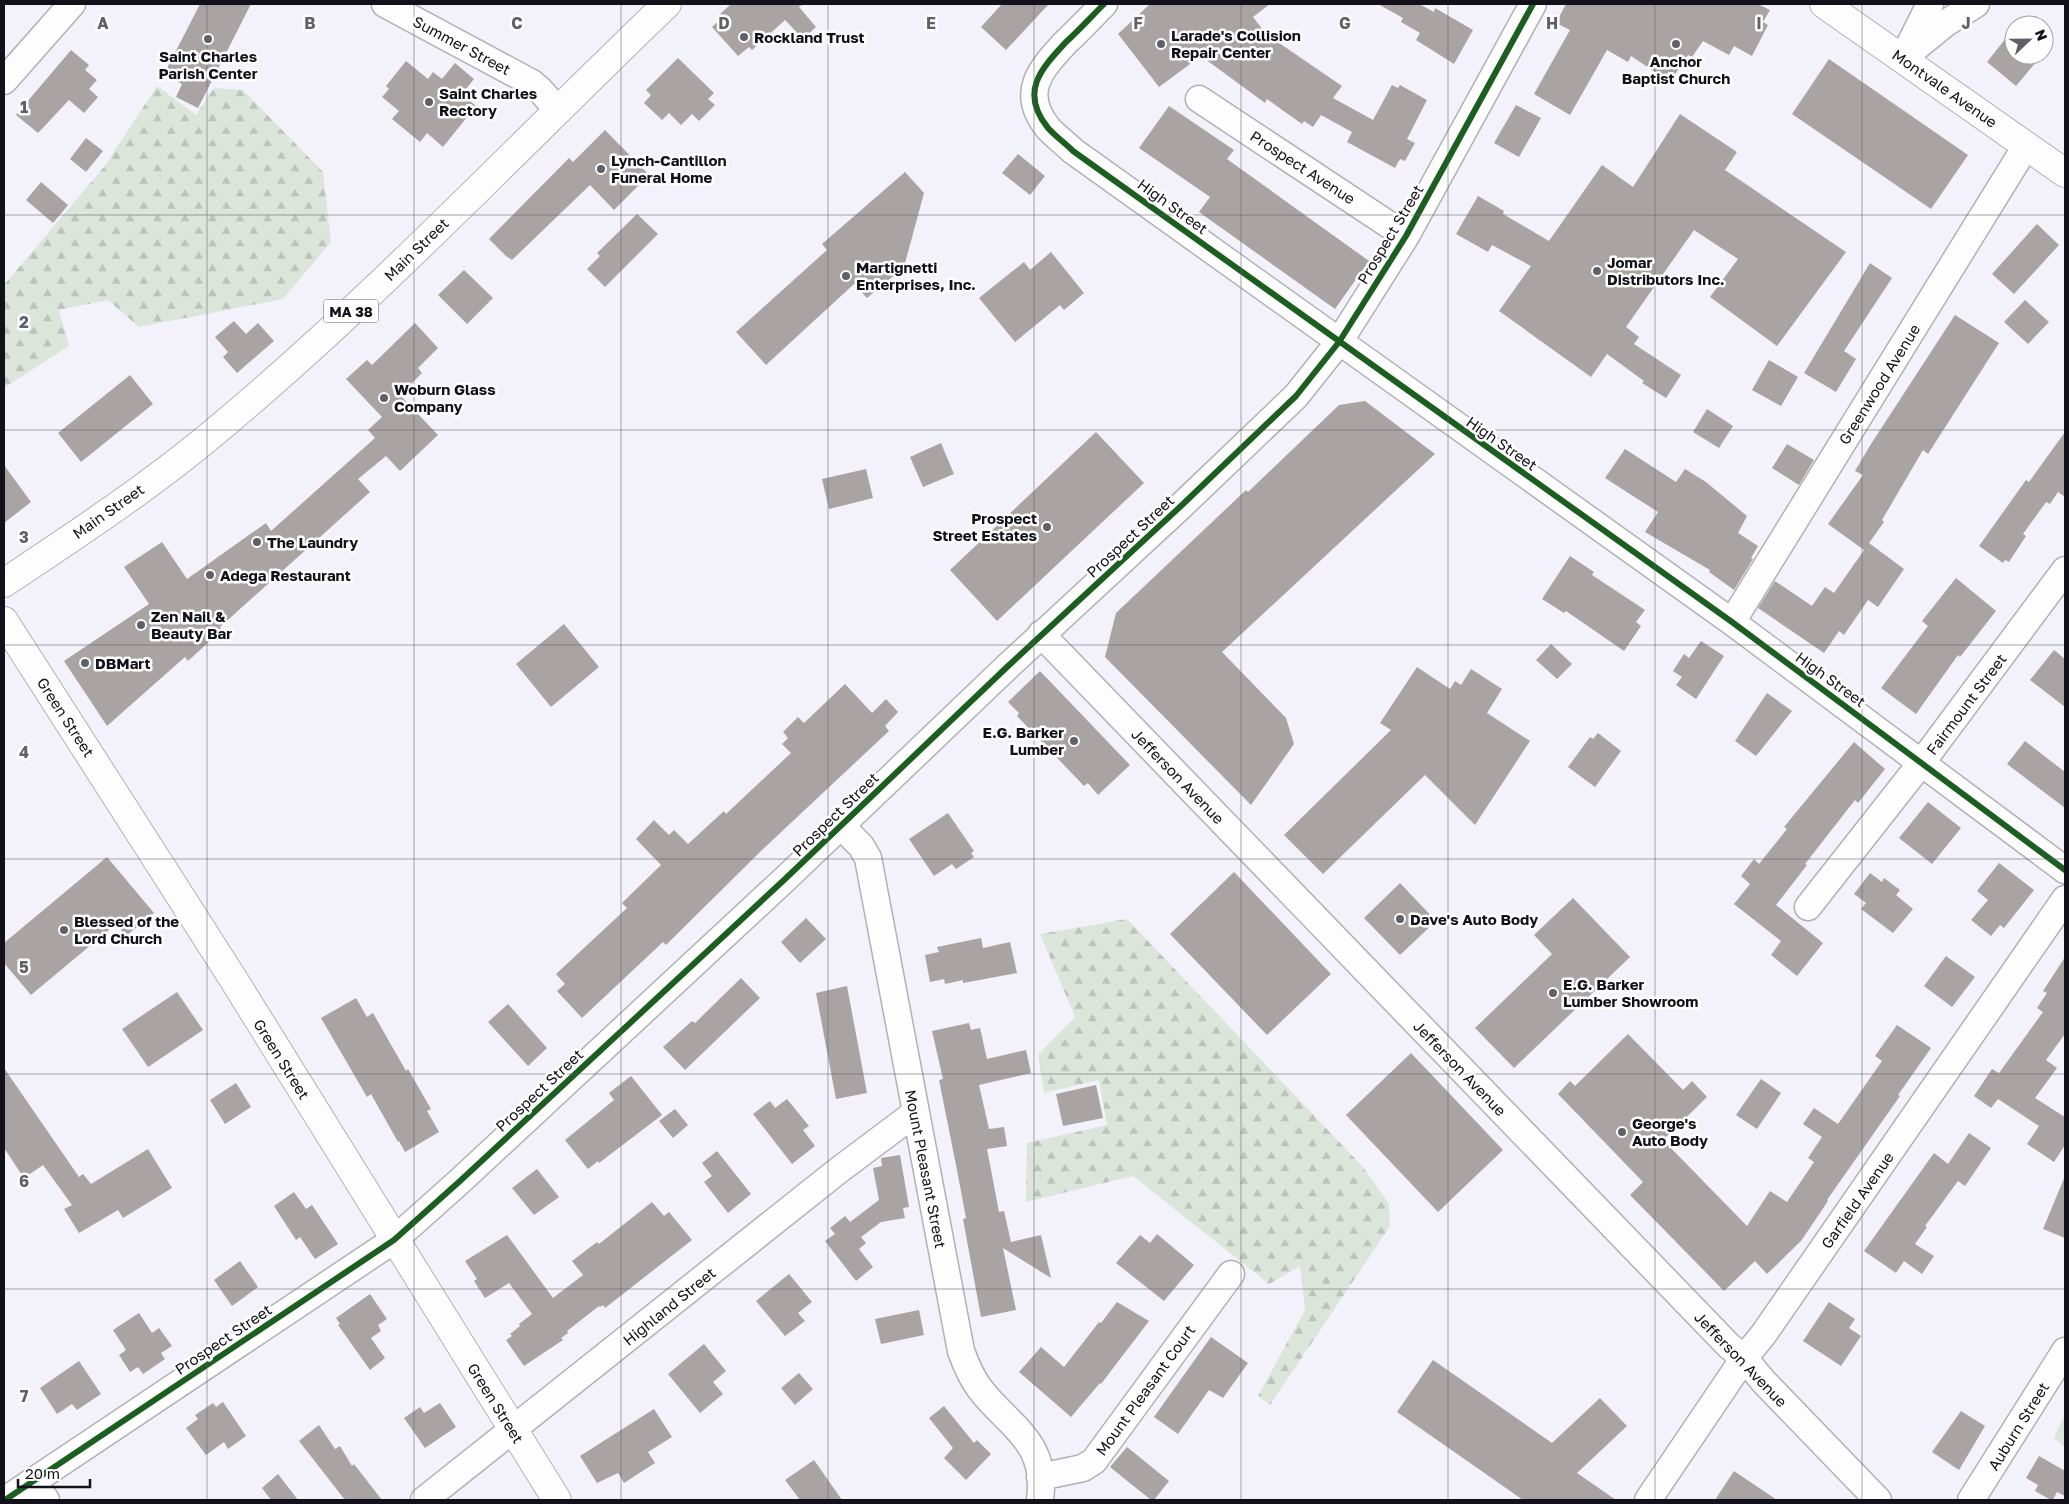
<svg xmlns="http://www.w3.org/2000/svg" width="2069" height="1504" viewBox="0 0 2069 1504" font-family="'Golos Text',sans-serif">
	<defs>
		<pattern id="forest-firs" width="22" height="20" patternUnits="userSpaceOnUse" patternTransform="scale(1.25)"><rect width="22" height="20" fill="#dbe5d9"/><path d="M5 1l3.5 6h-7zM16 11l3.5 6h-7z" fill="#bbc3ba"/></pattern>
	</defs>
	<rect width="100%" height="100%" fill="#f3f2fa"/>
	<path fill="url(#forest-firs)" d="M157,86L196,115L214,88L243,90L323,172L331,242L283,299L139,327L108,300L59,310L69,346L4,388V285L104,167Z
		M1127,919L1363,1167L1389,1204L1390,1226L1270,1405L1258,1396L1305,1310L1300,1266L1269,1284L1133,1176L1026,1202L1027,1143L1107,1125L1099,1080L1044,1093L1038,1055L1075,1017L1040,934Z
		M2065,1414V1447L2054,1438Z"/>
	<path fill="#a9a3a4" d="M200,4H251L198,108L176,97L182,84L164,74Z
		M731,4H803L799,7L816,27L803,39L785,20L752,50L749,47L738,56L712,27L723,17L720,14Z
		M1002,4H1049L1006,50L981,27Z
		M1150,4H1270L1253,17L1266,34L1342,86L1333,98L1373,120L1392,85L1398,88L1400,85L1427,100L1407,139L1415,143L1405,161L1400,159L1395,168L1347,142L1352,132L1321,115L1313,127L1304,121L1302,124L1267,99L1265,103L1201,56L1159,87L1118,34Z
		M1378,4H1419L1434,12L1435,8L1473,30L1454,64L1416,40L1420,33L1401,22L1403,18Z
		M1566,4H1758L1770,10L1763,22L1768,25L1752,56L1734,46L1729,55L1703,41L1692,57L1688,55L1670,82L1631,56L1628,62L1607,50L1570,115L1534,94L1570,30L1556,23Z
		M2014,28V55H2042L2016,86L1987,62Z
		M71,50L89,65L85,70L97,80L89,89L98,97L84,113L69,100L38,133L16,115Z
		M678,58L714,93L708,99L715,105L699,121L692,114L681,125L669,113L662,120L644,103L651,95L646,90Z
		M1829,59L1968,155L1931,209L1792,114Z
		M406,61L428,79L433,72L442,79L455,63L474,79L462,94L476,106L443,147L427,133L420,142L392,119L399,111L382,97L389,89L386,86Z
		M1516,105L1541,118L1519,157L1494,143Z
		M1169,106L1234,150L1227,159L1369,261L1335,309L1199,212L1210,197L1139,148Z
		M1680,114L1737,152L1725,170L1846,252L1777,346L1710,297L1738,259L1694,230L1626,327L1639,337L1634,344L1681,375L1666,398L1642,383L1644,381L1607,354L1591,377L1499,311L1531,266L1492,245L1488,252L1456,234L1478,196L1504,211L1503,214L1549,241L1602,165L1633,187Z
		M605,130L649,175L614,210L590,185L512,260L506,256L489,239L569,158L573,162Z
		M86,138L103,151L86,172L70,159Z
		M1018,154L1045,176L1030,195L1002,173Z
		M905,172L924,193L904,267L867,298L854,284L766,365L736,332L827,250L822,244Z
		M41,182L68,205L53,223L26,200Z
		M637,214L658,234L605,287L587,269L600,256L597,253Z
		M2037,224L2059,245L2014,294L1992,274Z
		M1051,252L1084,293L1064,310L1060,305L1015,342L979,298L1024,262L1030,270Z
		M1870,263L1892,278L1844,351L1856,359L1836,392L1804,373Z
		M464,270L493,298L467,324L438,295Z
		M2025,300L2049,322L2028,344L2004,322Z
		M1955,315L1999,343L1928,454L1923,450L1882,520L1884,522L1869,543L1904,569L1878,607L1868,600L1844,635L1839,631L1824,653L1758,608L1775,581L1812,606L1825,587L1834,593L1864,550L1828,524L1863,475L1855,471L1871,444Z
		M234,321L246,334L258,323L274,341L237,373L223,357L228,352L215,337Z
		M415,323L438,348L418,368L422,373L400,395L438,435L400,471L386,456L358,479L370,492L220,627L222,630L188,661L185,657L107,726L64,661L149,604L124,567L162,542L187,579L266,523L271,531L375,438L368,430L382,417L346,379L367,360L372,365Z
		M1769,360L1798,377L1781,406L1752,390Z
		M130,375L153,404L81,462L58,433Z
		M1365,401L1435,454L1222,652L1286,718L1294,744L1251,805L1105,657L1116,613L1246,490L1248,492L1339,405Z
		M1707,409L1733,426L1719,448L1693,432Z
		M1096,432L1144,483L997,621L950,570Z
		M2065,432V497L2058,492L2050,504L2046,502L2023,534L2026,536L2009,562L2005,560L2003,563L1979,546L2026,480L2029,482Z
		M941,443L954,474L923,487L910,457Z
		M1787,444L1814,460L1799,485L1772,468Z
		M1625,449L1676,482L1685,469L1706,482L1747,516L1738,533L1758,546L1751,558L1753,559L1734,590L1709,572L1710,570L1645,532L1658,512L1605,478Z
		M4,465L31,502L4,523Z
		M866,469L873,498L829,509L822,479Z
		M1570,556L1594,572L1592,575L1645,610L1636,622L1641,626L1624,651L1566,611L1564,613L1542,599Z
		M1956,578L1996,611L1960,657L1958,655L1916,714L1881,688L1928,626L1922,621Z
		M564,624L599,667L551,707L516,664Z
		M1701,641L1724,656L1696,699L1676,685L1682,677L1673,671L1684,654L1689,658Z
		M1551,644L1572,664L1557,679L1536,660Z
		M2054,650L2065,659V707L2030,680Z
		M1417,667L1450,689L1455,681L1461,685L1471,669L1502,689L1487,713L1530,741L1475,825L1425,775L1323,874L1284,835L1391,730L1380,723Z
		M1040,671L1130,765L1098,795L1088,783L1084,786L1017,716L1019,713L1008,702Z
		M845,684L872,713L886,699L898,712L885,726L889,731L761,851L666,945L663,942L582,1018L557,991L565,984L556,974L627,908L622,903L661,865L636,839L654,820L669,835L674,830L688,844L724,811L726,814L791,753L782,744L788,738L783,732L798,717L804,723Z
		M1767,693L1792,711L1756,756L1735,741Z
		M1598,733L1621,751L1595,787L1568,767L1590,737L1593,739Z
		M2025,741L2065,772V808L2007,764Z
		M1854,742L1885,769L1858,803L1855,800L1805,864L1807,865L1776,905L1823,943L1797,976L1771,955L1781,941L1734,904L1750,884L1741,876L1754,859L1759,864L1787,829L1784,827Z
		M1928,802L1961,828L1932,864L1899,838Z
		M948,813L974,851L971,853L974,857L956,869L952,864L934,876L909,839Z
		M107,857L154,913L126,936L116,924L31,995L4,963V943Z
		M1999,863L2034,890L2004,928L2000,925L1991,936L1971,920L1988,900L1977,891Z
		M1234,872L1331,974L1267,1035L1170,934Z
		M1870,873L1882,882L1884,878L1900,890L1896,895L1913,909L1893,933L1861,909L1866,903L1854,894Z
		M1400,883L1436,921L1400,955L1364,918Z
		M1573,898L1630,957L1514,1068L1475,1028L1552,954L1534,935Z
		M806,918L826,939L800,963L781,942Z
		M981,938L983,948L1010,942L1017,973L963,983V980L945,984L944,979L930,982L925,955L939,952L937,947Z
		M1946,956L1975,977L1952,1007L1924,986Z
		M2065,957V1034L2046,1060L2057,1068L2035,1098L2065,1117V1145L2054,1162L2027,1144L2039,1126L1998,1099L1991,1108L1974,1096L1992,1069L1999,1073L2043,1012L2037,1008L2047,993L2043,991Z
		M741,978L760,998L685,1070L663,1047L692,1021L695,1023Z
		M847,986L867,1093L836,1099L816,993Z
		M177,992L203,1030L148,1067L122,1029Z
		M356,998L367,1017L373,1013L406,1071L408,1069L431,1109L427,1111L439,1132L405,1152L399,1141L398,1142L371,1094L367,1097L321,1018Z
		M508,1004L547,1048L528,1066L488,1022Z
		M969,1023L971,1030L980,1028L987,1059L1026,1050L1031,1073L979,1085L989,1129L1004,1127L1007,1146L987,1149L999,1212L1004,1211L1011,1242L1041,1235L1051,1278L1003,1248L1016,1310L981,1317L963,1219L966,1218L956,1165L939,1080L943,1079L932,1031Z
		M1897,1025L1931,1048L1898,1095L1900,1096L1827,1200L1828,1201L1801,1241L1767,1274L1755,1261L1724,1291L1630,1195L1643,1182L1558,1094L1570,1081L1575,1086L1628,1034L1683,1090L1692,1081L1707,1097L1663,1140L1747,1226L1770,1191L1787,1202L1814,1162L1808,1158L1822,1137L1803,1124L1814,1108L1838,1124L1882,1061L1875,1056Z
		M1411,1053L1503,1150L1438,1212L1346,1115Z
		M4,1068L79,1177L83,1174L91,1184L148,1149L172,1188L123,1218L118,1210L79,1233L64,1209L72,1205L43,1165L24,1178L4,1148Z
		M631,1076L662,1115L599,1163L598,1161L588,1169L565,1140L614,1100L609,1093Z
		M1761,1079L1781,1093L1757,1129L1736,1115Z
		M236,1083L251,1107L225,1124L210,1100Z
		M1096,1085L1103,1118L1063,1126L1056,1094Z
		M787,1099L809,1126L803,1130L815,1146L792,1164L753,1114L770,1101L775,1108Z
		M675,1109L688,1125L673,1138L659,1121Z
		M1969,1133L1991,1148L1965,1186L1958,1181L1925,1226L1927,1227L1915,1244L1934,1256L1922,1274L1904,1261L1896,1273L1864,1251L1934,1153L1948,1164Z
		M717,1151L751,1194L728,1213L704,1182L712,1176L702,1163Z
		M900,1155L909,1207L903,1208L905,1218L881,1222L861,1237L866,1243L859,1249L873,1267L856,1281L825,1241L835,1234L830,1228L845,1216L850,1222L879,1200L873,1168L882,1166L881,1158Z
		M537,1169L559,1197L534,1215L512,1188Z
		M2065,1176V1238L2043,1229Z
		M294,1192L306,1209L312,1205L338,1244L315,1259L300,1237L296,1240L274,1206Z
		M652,1202L664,1216L669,1212L692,1240L605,1308L603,1305L600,1307L599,1306L567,1331L568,1333L561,1338L563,1340L524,1366L506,1340L512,1336L510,1334L520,1326L519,1324L532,1314L509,1283L485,1298L474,1281L477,1279L465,1261L507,1235L553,1298L583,1275L572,1261L597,1242L599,1244Z
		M1157,1234L1194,1265L1164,1301L1116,1263L1140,1235L1150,1243Z
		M240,1261L258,1287L232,1306L214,1280Z
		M789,1274L812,1302L798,1313L805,1321L785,1336L756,1301Z
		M370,1294L387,1319L378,1325L381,1331L371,1338L385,1358L370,1370L338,1325L340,1324L336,1318Z
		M1117,1302L1149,1321L1101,1384L1100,1383L1071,1417L1019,1372L1041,1347L1064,1367L1099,1322L1101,1323Z
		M1829,1302L1855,1319L1849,1328L1861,1336L1841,1366L1803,1341Z
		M919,1310L924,1335L881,1344L875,1319Z
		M139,1313L152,1333L159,1328L172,1346L161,1353L165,1359L143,1374L138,1367L130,1372L119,1355L126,1350L113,1330Z
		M1211,1337L1248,1363L1223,1398L1209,1390L1178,1434L1154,1417Z
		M704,1344L726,1371L713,1382L723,1394L700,1413L668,1374Z
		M1433,1360L1552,1443L1600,1398L1627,1426L1577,1473L1616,1500H1523L1397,1412Z
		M79,1361L101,1394L77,1410L72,1404L57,1414L40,1388Z
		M799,1373L813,1389L795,1405L781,1388Z
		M223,1402L246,1436L228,1449L224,1442L206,1455L186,1428L198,1419L195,1415L213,1403L216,1407Z
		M440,1403L456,1427L425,1448L404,1418L420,1407L424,1413Z
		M944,1406L974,1443L977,1440L991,1454L966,1480L944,1458L953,1448L929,1418Z
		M654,1409L672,1437L648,1452L655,1463L624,1483L618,1473L597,1483L580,1456Z
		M1961,1411L1985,1426L1959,1470L1932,1452Z
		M319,1425L335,1449L340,1446L352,1466L354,1464L382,1500H345L299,1441Z
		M1127,1447L1169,1481L1154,1500H1151L1110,1467Z
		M2039,1456L2065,1471V1496L2057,1492L2053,1500H2051L2035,1491L2038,1485L2026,1478Z
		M814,1460L842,1500H800L785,1480Z
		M1734,1471L1777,1500H1715Z
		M278,1474L298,1500H271L262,1488Z"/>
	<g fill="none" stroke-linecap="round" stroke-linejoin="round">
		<g stroke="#b2b0b7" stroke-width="29">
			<path id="street" d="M385,4L532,83L539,89L558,110
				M1104,4C1091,17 1079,30 1066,42C1041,69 1019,92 1048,128C1055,136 1065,143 1073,151L1732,622L2065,870
				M1908,48L1930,4
				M1903,58L1946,23L1976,4
				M4,81L72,4
				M1199,99L1406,236
				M1732,622L2026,146
				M1041,634L1729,1346L1744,1358L1764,1382L1878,1500
				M840,825L861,846L868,858L961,1351C966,1365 971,1377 980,1389C1010,1428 1048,1441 1040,1500
				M1808,907L1922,762L2065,570
				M1040,1477L1083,1468L1094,1461L1231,1274
				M32,1482L46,1500
				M5,1500L394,1240L460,1181L784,880L1007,667L1182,505L1296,396L1339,342L1406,236L1533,4
				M424,1500L839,1170L915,1113
				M1648,1500L1744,1358L1763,1335L2065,899
				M1971,1500L2065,1351"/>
		</g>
		<g stroke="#b2b0b7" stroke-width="30">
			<path id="secondary" d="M4,621L232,977L557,1500"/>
		</g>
		<g stroke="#b2b0b7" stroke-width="30">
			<path id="primary" d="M1824,4L2065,173
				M4,583C79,533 155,483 223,425C380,293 520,145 667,4"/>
		</g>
		<use href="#street" stroke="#fdfdfe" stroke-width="26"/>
		<use href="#secondary" stroke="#fdfdfe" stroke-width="28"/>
		<use href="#primary" stroke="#fdfdfe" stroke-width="28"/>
		<g stroke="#fefefe" stroke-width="9">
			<path id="cycleway" d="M1104,4C1091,17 1079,30 1066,42C1041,69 1019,92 1048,128C1055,136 1065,143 1073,151L1732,622L2065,870
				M5,1500L394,1240L460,1181L784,880L1007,667L1182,505L1296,396L1339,342L1406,236L1533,4"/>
		</g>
		<use href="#cycleway" stroke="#1b5e20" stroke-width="6"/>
	</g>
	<path fill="none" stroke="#615f67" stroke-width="1" stroke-opacity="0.55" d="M207,4V1500M414,4V1500M621,4V1500M828,4V1500M1034,4V1500M1241,4V1500M1448,4V1500M1655,4V1500M1862,4V1500M4,215H2065M4,430H2065M4,645H2065M4,859H2065M4,1074H2065M4,1289H2065"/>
	<g fill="#615f67" stroke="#fefefe" stroke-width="2">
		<circle cx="744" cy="37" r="5"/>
		<circle cx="208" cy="39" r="5"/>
		<circle cx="1161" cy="44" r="5"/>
		<circle cx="1676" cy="44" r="5"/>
		<circle cx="429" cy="102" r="5"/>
		<circle cx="601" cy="169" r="5"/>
		<circle cx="1597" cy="271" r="5"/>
		<circle cx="846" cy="276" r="5"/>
		<circle cx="384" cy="398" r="5"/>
		<circle cx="1047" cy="527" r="5"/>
		<circle cx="257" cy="542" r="5"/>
		<circle cx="210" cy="575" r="5"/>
		<circle cx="141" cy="625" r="5"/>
		<circle cx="85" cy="663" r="5"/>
		<circle cx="1074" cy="741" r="5"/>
		<circle cx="1400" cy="919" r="5"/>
		<circle cx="64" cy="930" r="5"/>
		<circle cx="1553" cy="993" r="5"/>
		<circle cx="1622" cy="1132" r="5"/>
	</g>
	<g text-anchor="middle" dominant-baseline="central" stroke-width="5" stroke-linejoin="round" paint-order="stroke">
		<rect fill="#fefefe" stroke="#59575d" stroke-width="1" x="323.5" y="299.5" width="55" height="23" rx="4"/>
		<g font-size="14" font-weight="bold" fill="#121018">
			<text x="351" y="311">MA 38</text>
		</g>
		<g font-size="15" font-weight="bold" fill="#121018" stroke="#fefefe" text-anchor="start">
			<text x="1171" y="35">Larade's Collision<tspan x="1171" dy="17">Repair Center</tspan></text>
			<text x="754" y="37">Rockland Trust</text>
			<text x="208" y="56" text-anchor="middle">Saint Charles<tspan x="208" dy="17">Parish Center</tspan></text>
			<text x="1676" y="61" text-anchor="middle">Anchor<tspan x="1676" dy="17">Baptist Church</tspan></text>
			<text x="439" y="93">Saint Charles<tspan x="439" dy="17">Rectory</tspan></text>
			<text x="611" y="160">Lynch-Cantillon<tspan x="611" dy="17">Funeral Home</tspan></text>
			<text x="1607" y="262">Jomar<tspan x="1607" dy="17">Distributors Inc.</tspan></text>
			<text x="856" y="267">Martignetti<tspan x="856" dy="17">Enterprises, Inc.</tspan></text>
			<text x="394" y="389">Woburn Glass<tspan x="394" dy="17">Company</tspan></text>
			<text x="1037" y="518" text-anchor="end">Prospect<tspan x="1037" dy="17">Street Estates</tspan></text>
			<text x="267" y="542">The Laundry</text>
			<text x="220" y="575">Adega Restaurant</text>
			<text x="151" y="616">Zen Nail &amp;<tspan x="151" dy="17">Beauty Bar</tspan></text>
			<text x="95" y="663">DBMart</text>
			<text x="1064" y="732" text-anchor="end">E.G. Barker<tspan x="1064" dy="17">Lumber</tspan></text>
			<text x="1410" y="919">Dave's Auto Body</text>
			<text x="74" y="921">Blessed of the<tspan x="74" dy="17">Lord Church</tspan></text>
			<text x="1563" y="984">E.G. Barker<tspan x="1563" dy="17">Lumber Showroom</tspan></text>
			<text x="1632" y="1123">George's<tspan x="1632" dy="17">Auto Body</tspan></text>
		</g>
		<g font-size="15" fill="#121018" stroke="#fefefe">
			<text transform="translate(462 45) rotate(28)">Summer Street</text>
			<text transform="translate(1945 88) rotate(35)">Montvale Avenue</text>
			<text transform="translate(1303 167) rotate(33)">Prospect Avenue</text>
			<text transform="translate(1173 206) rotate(36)">High Street</text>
			<text transform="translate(1390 234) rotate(-59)">Prospect Street</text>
			<text transform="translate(416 249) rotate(-44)">Main Street</text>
			<text transform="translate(1879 384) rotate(-58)">Greenwood Avenue</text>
			<text transform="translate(1502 443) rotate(35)">High Street</text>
			<text transform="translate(108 511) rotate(-35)">Main Street</text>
			<text transform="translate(1130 536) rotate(-43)">Prospect Street</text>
			<text transform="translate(1831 679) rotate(36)">High Street</text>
			<text transform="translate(1966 704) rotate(-53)">Fairmount Street</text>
			<text transform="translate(66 717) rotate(57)">Green Street</text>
			<text transform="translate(1178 776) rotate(46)">Jefferson Avenue</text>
			<text transform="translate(835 814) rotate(-44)">Prospect Street</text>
			<text transform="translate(282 1059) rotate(58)">Green Street</text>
			<text transform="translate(1460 1068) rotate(46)">Jefferson Avenue</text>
			<text transform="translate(539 1090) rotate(-43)">Prospect Street</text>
			<text transform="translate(926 1169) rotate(79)">Mount Pleasant Street</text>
			<text transform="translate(1857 1200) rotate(-55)">Garfield Avenue</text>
			<text transform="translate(669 1306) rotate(-39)">Highland Street</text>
			<text transform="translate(223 1339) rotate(-34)">Prospect Street</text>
			<text transform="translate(1741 1359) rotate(46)">Jefferson Avenue</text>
			<text transform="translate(1145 1390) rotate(-54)">Mount Pleasant Court</text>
			<text transform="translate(496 1403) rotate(58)">Green Street</text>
			<text transform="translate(2018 1426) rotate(-58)">Auburn Street</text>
		</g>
	</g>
	<g font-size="16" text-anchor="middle" font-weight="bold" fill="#615f67" stroke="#fefefe" stroke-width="5" stroke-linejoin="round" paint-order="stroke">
		<text x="103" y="29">A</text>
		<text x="310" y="29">B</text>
		<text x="517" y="29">C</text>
		<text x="724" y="29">D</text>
		<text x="931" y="29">E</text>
		<text x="1138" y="29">F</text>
		<text x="1345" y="29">G</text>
		<text x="1552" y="29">H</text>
		<text x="1759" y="29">I</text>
		<text x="1966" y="29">J</text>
		<text x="24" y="113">1</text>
		<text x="24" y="328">2</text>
		<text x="24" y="543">3</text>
		<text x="24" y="758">4</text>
		<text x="24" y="973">5</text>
		<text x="24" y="1187">6</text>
		<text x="24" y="1402">7</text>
	</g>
	<rect width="2069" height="1504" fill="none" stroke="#121018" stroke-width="10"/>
	<g transform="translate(2029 40) rotate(68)"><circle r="24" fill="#fefefe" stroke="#a09fa2"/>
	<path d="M0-4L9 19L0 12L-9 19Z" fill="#615f67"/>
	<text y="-8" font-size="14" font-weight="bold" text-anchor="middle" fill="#121018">N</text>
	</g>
	<path d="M18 1479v8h72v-8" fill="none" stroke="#121018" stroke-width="2.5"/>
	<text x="25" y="1479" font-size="15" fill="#121018" stroke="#fefefe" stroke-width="4" paint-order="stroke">20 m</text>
</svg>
